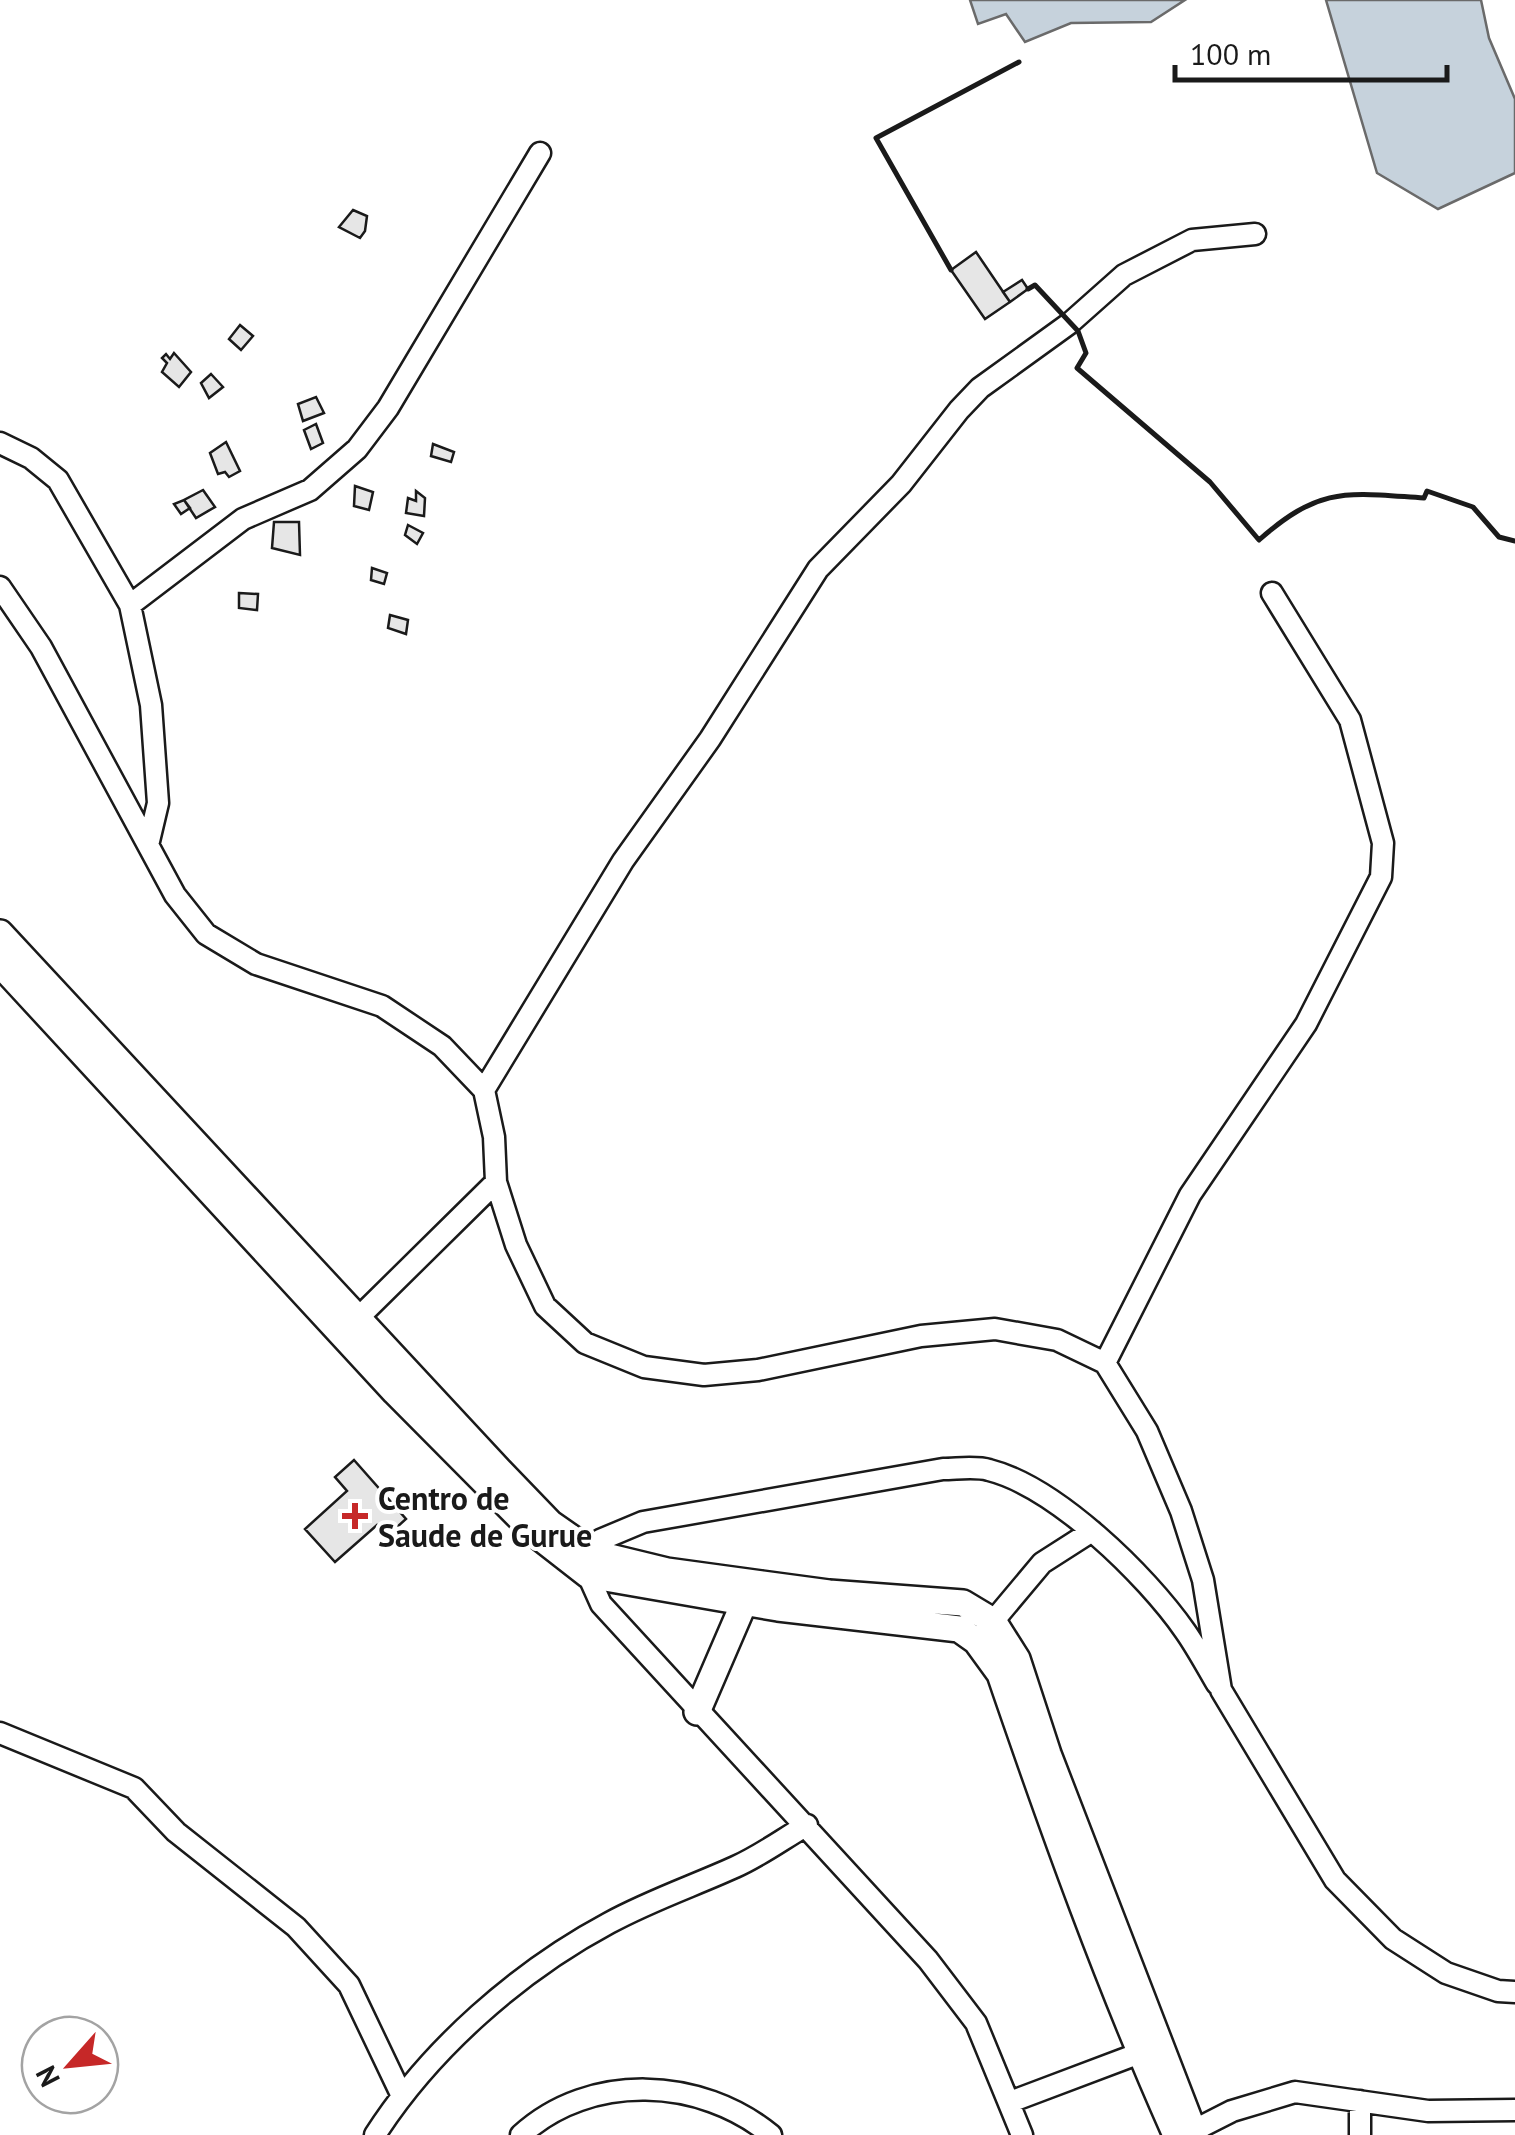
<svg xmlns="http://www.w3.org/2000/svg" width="1515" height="2135" viewBox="0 0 1515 2135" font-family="'PT Sans',sans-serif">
	<rect width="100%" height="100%" fill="#fff"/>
	<path fill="#c6d2dc" stroke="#6a6a6a" stroke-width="2.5" d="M970,0H1185L1151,22L1071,23L1025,42L1006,14L978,24Z
		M1326,0H1481L1489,38L1515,99V173L1438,209L1377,173Z"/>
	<path fill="#e6e6e6" stroke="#1a1a1a" stroke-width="2.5" d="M353,210L367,216L365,231L360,238L339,227Z
		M976,252L1010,302L985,319L951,270Z
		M1022,280L1028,289L1010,302L1003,292Z
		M240,325L253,336L241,350L229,339Z
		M174,353L191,372L179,387L162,372L167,363L162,358L166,354L170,359Z
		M211,374L223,387L209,398L201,383Z
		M316,397L324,413L303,421L298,404Z
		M316,424L323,443L311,449L304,430Z
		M226,442L240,471L229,477L225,472L218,474L210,453Z
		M433,444L454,452L451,462L431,456Z
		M355,486L373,492L369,510L354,506Z
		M203,490L215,507L196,518L184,500Z
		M416,491L425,498L424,516L406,513L408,498L416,501Z
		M184,500L190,508L181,514L174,504Z
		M274,522H299L300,555L272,548Z
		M408,525L423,533L417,544L405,535Z
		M372,568L387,573L384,584L371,580Z
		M239,593L258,594L257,610L239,608Z
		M390,615L408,620L406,634L388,628Z
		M354,1460L406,1519L387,1536L377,1525L335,1562L305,1529L347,1491L335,1477Z"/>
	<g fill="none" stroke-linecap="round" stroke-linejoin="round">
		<g stroke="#1a1a1a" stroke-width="25">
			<path id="minor" d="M0,443L31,458L58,480L130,605L151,705L158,803L149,841
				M0,587L41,647L175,895L206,934L256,964L382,1006L442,1046L484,1090L494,1137L496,1182L516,1245L545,1306L585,1343L644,1367L704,1375L758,1370L921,1336L995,1329L1057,1340L1105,1363L1147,1431L1181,1511L1203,1580L1221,1690L1335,1880L1393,1939L1446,1973L1498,1991L1515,1992
				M130,605L243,519L310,490L357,449L388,408L540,153
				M484,1090L623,861L710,739L818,569L901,484L959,410L980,388L1070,323L1124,275L1192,240L1255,234
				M348,1328L496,1182
				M1105,1363L1190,1195L1306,1024L1381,877L1383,843L1350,720L1272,593
				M985,1631L1042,1563L1092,1531
				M0,1733L134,1788L176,1832L296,1927L349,1985L401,2094
				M1010,2102L1140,2053
				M375,2135C430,2049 519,1971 609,1923C649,1901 693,1886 735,1867C760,1856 783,1839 807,1825
				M521,2135C590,2072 701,2077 771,2135
				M1022,2135L976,2023L928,1960L601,1604L588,1575L593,1553L600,1540L643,1522L943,1469C957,1469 976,1466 989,1470C1056,1487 1146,1575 1185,1631C1197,1648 1207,1667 1217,1684
				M1185,2135L1232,2111L1295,2092L1428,2111L1515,2110
				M1360,2135V2101"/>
		</g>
		<g stroke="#1a1a1a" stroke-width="30">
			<path id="major" d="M0,933L499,1470L550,1523L593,1553L667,1571L762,1584L829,1593L963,1603L993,1621L1017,1659L1048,1754L1195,2135
				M0,964L395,1392L538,1536L588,1575L778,1608L959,1629L976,1641L1000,1674C1053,1829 1109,1985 1176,2135
				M697,1712L744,1603"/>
		</g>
		<use href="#minor" stroke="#fff" stroke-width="20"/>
		<use href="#major" stroke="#fff" stroke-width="25"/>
		<path stroke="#1a1a1a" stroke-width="5" d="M951,270L876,138L1019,62
			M1028,289L1035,285L1078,331L1086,353L1077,368L1210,482L1259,540C1321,485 1348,493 1424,498L1427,491L1473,507L1499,537L1515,541"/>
	</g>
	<path fill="#c62828" stroke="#fff" stroke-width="4" d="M350 1501h10v10h10v10h-10v10h-10v-10h-10v-10h10z"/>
	<g text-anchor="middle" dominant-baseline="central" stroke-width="8" stroke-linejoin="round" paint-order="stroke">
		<g font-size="32" font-weight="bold" fill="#1a1a1a" stroke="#fff" text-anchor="start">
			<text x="378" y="1498">Centro de<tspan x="378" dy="37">Saude de Gurue</tspan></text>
		</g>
	</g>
	<g transform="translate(70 2065) rotate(243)"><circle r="48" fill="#ffffff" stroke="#a3a3a3" stroke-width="2.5"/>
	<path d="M0-8L18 38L0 25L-18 38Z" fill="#c62828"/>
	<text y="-15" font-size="28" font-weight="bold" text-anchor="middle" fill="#1a1a1a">N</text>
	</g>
	<path d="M1175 65v15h272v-15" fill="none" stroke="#1a1a1a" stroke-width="5"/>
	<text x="1190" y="65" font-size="30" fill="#1a1a1a" stroke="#ffffff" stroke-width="8" paint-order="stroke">100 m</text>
</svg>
